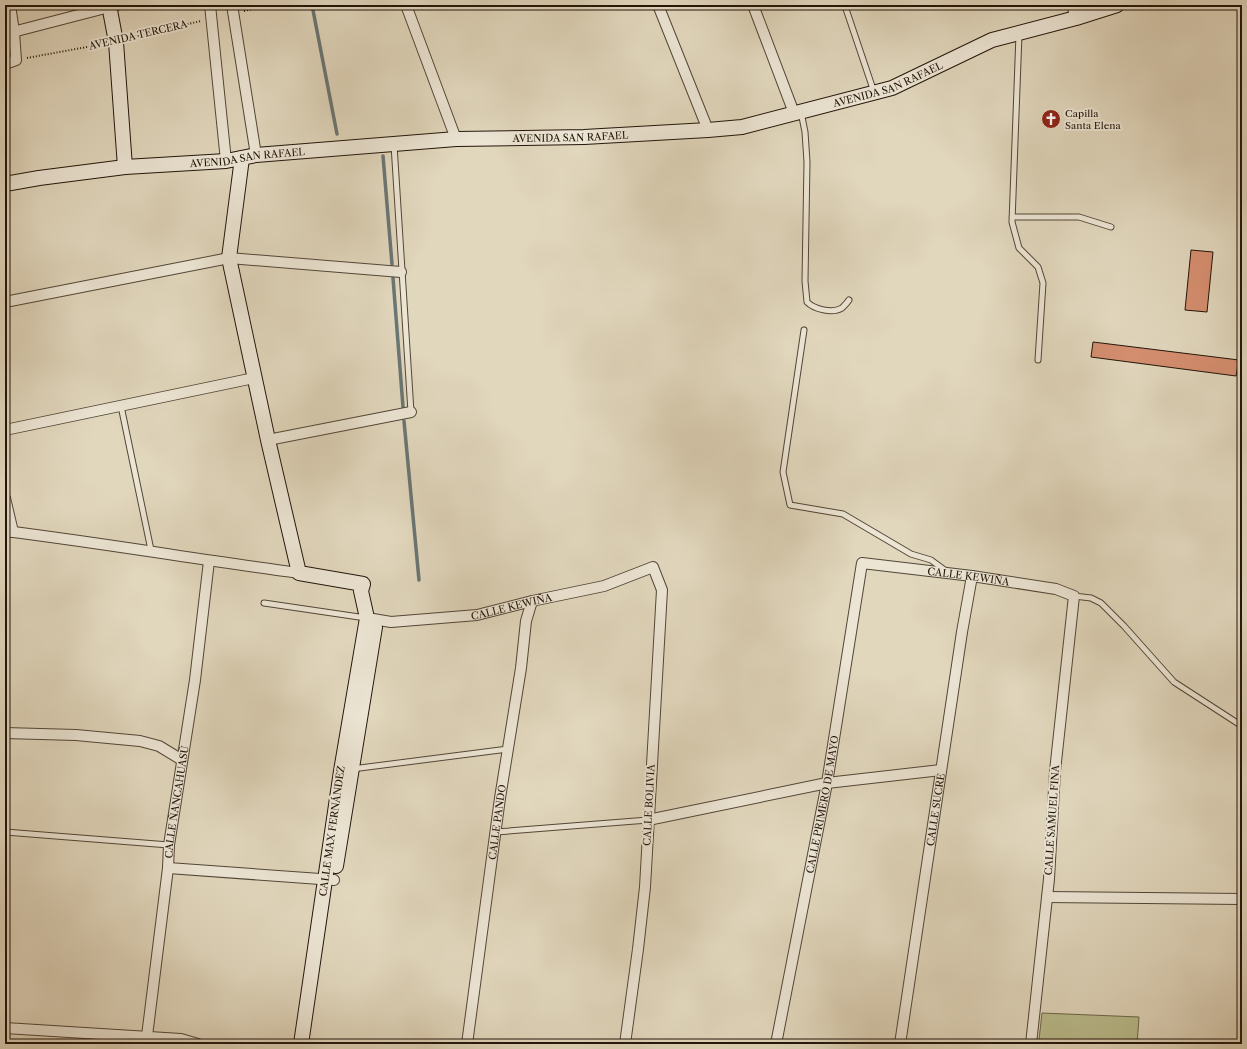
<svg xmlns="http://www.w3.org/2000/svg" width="1247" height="1049" viewBox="0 0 1247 1049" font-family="'Libre Caslon Text',serif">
	<rect width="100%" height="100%" fill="#e1d7bd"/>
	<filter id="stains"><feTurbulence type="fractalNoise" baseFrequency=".005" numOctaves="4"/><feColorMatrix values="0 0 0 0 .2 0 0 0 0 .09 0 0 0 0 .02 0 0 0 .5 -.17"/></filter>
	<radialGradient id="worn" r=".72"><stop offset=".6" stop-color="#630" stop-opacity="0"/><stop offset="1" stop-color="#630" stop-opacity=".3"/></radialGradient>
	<path fill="#babc8c" stroke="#6e684b" d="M1042,1013L1139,1017L1137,1044H1105L1039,1040Z"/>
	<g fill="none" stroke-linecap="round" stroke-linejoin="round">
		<path stroke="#6a7675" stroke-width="3.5" d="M312,5L337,134
			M383,156L392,264
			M393,278L403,407
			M404,421L419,580"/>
	</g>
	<path fill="#d58f70" stroke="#22150a" d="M1191,250L1213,252L1207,312L1185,310Z
		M1093,342L1239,360L1236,376L1091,357Z"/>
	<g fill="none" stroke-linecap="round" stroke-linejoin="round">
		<g stroke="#524637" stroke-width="7">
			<path id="lane" d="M845,6L874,92
				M1019,34L1012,222L1019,248L1038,267L1043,283L1038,360
				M801,112L805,132L807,162L805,281L807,302C814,309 832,314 842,308C844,306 847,303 849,300
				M394,145L411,412
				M1012,217H1079L1111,227
				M804,330L783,472L790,505L843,514L911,554L931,560L946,571
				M121,406L151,550
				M1074,596L1091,598L1101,603L1124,626L1174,682L1242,726
				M264,603L366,618
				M352,769L508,749
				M5,832L169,845
				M496,832L648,820"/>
		</g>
		<g stroke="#524637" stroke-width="12">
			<g id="street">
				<path d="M210,5L226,161"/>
				<path d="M232,5L256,155"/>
				<path d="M406,5L456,139"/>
				<path d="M658,5L708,130"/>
				<path d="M753,5L794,113"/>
				<path d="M1072,5L1076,18"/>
				<path d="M5,34L117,5"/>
				<path d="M5,64L16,60L14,32L10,5"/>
				<path d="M5,302L229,258L401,272"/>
				<path d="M5,430L254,378"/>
				<path d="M268,440L411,412"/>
				<path d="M5,498L13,532"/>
				<path d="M5,531C103,543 201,560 299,573"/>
				<path id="s1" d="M367,618L391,622L477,615L532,601L604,586L653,567L662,590L645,887L638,949L625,1044"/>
				<path d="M5,733L76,735L140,741L159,746L182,760"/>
				<path d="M648,820L827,783L941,770"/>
				<path d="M168,868L334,880"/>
				<path d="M1047,897L1242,899"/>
				<path d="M5,1028L181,1039L198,1044"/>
				<path id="s2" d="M146,1044L168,868L169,845L195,680L209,561"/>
				<path id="s3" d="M467,1044L500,798L521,668L526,621L532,601"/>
				<path id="s4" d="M776,1044L827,783L862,563L972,576L1056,589L1074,596L1055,771L1049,879L1031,1044"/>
				<path id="s5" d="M900,1044L962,632L972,576"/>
			</g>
		</g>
		<g stroke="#22150a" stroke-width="16">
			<g id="secondary">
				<path d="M109,5L116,42L125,167"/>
				<path d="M242,158L229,258L268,440L299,573L363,584L361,591L367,618L341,771L301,1044"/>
				<path id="s6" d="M5,184L39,178L125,167L226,161L256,155L456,139L584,137L708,130L742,127L892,88L992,40L1076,18L1117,5"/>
				<path d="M336,866L375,627"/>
			</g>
		</g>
		<path stroke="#22150a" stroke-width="2" stroke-dasharray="1 2" stroke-linecap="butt" d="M244,11L270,5
			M129,38L201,21
			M27,58L103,44"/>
		<use href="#lane" stroke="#ece5d4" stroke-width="5"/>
		<use href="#street" stroke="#ece5d4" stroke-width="10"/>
		<use href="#secondary" stroke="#ece5d4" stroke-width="14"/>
	</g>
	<defs>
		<g id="church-disc" transform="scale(1)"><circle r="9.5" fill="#8f2418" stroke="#ece5d4"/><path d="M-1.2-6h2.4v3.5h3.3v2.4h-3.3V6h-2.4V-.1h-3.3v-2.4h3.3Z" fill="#fff"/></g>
	</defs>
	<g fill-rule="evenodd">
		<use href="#church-disc" x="1051" y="119"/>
	</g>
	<g text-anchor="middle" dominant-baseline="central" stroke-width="4" stroke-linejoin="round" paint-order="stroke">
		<g font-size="10" fill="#22150a" stroke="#ece5d4">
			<text transform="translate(138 35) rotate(-13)">AVENIDA TERCERA</text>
			<text stroke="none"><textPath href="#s6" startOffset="892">AVENIDA SAN RAFAEL</textPath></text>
			<text stroke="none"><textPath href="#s6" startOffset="568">AVENIDA SAN RAFAEL</textPath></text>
			<text stroke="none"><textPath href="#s6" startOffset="244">AVENIDA SAN RAFAEL</textPath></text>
			<text stroke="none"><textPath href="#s4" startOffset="596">CALLE KEWIÑA</textPath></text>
			<text stroke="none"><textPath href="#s1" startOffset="146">CALLE KEWIÑA</textPath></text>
			<text stroke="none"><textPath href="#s2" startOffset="244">CALLE ÑANCAHUASÚ</textPath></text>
			<text stroke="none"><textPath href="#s4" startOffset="244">CALLE PRIMERO DE MAYO</textPath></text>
			<text transform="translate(649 805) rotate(-87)">CALLE BOLIVIA</text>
			<text stroke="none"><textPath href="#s5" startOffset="237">CALLE SUCRE</textPath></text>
			<text transform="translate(1052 820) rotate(-86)">CALLE SAMUEL FINA</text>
			<text stroke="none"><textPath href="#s3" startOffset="224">CALLE PANDO</textPath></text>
			<text transform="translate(332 831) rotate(-82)">CALLE MAX FERNÁNDEZ</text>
		</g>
		<g font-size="10" fill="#22150a" stroke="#ece5d4" text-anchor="start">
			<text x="1065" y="113">Capilla<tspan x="1065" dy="12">Santa Elena</tspan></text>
		</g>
	</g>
	<rect width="1247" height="1049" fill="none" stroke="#e1d7bd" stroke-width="20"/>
	<rect x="6" y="6" width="1235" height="1037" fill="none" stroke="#22150a" stroke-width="2"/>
	<rect x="10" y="10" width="1227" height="1029" fill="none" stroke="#22150a"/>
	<rect width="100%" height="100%" filter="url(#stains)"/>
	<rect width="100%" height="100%" fill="url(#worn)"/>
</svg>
